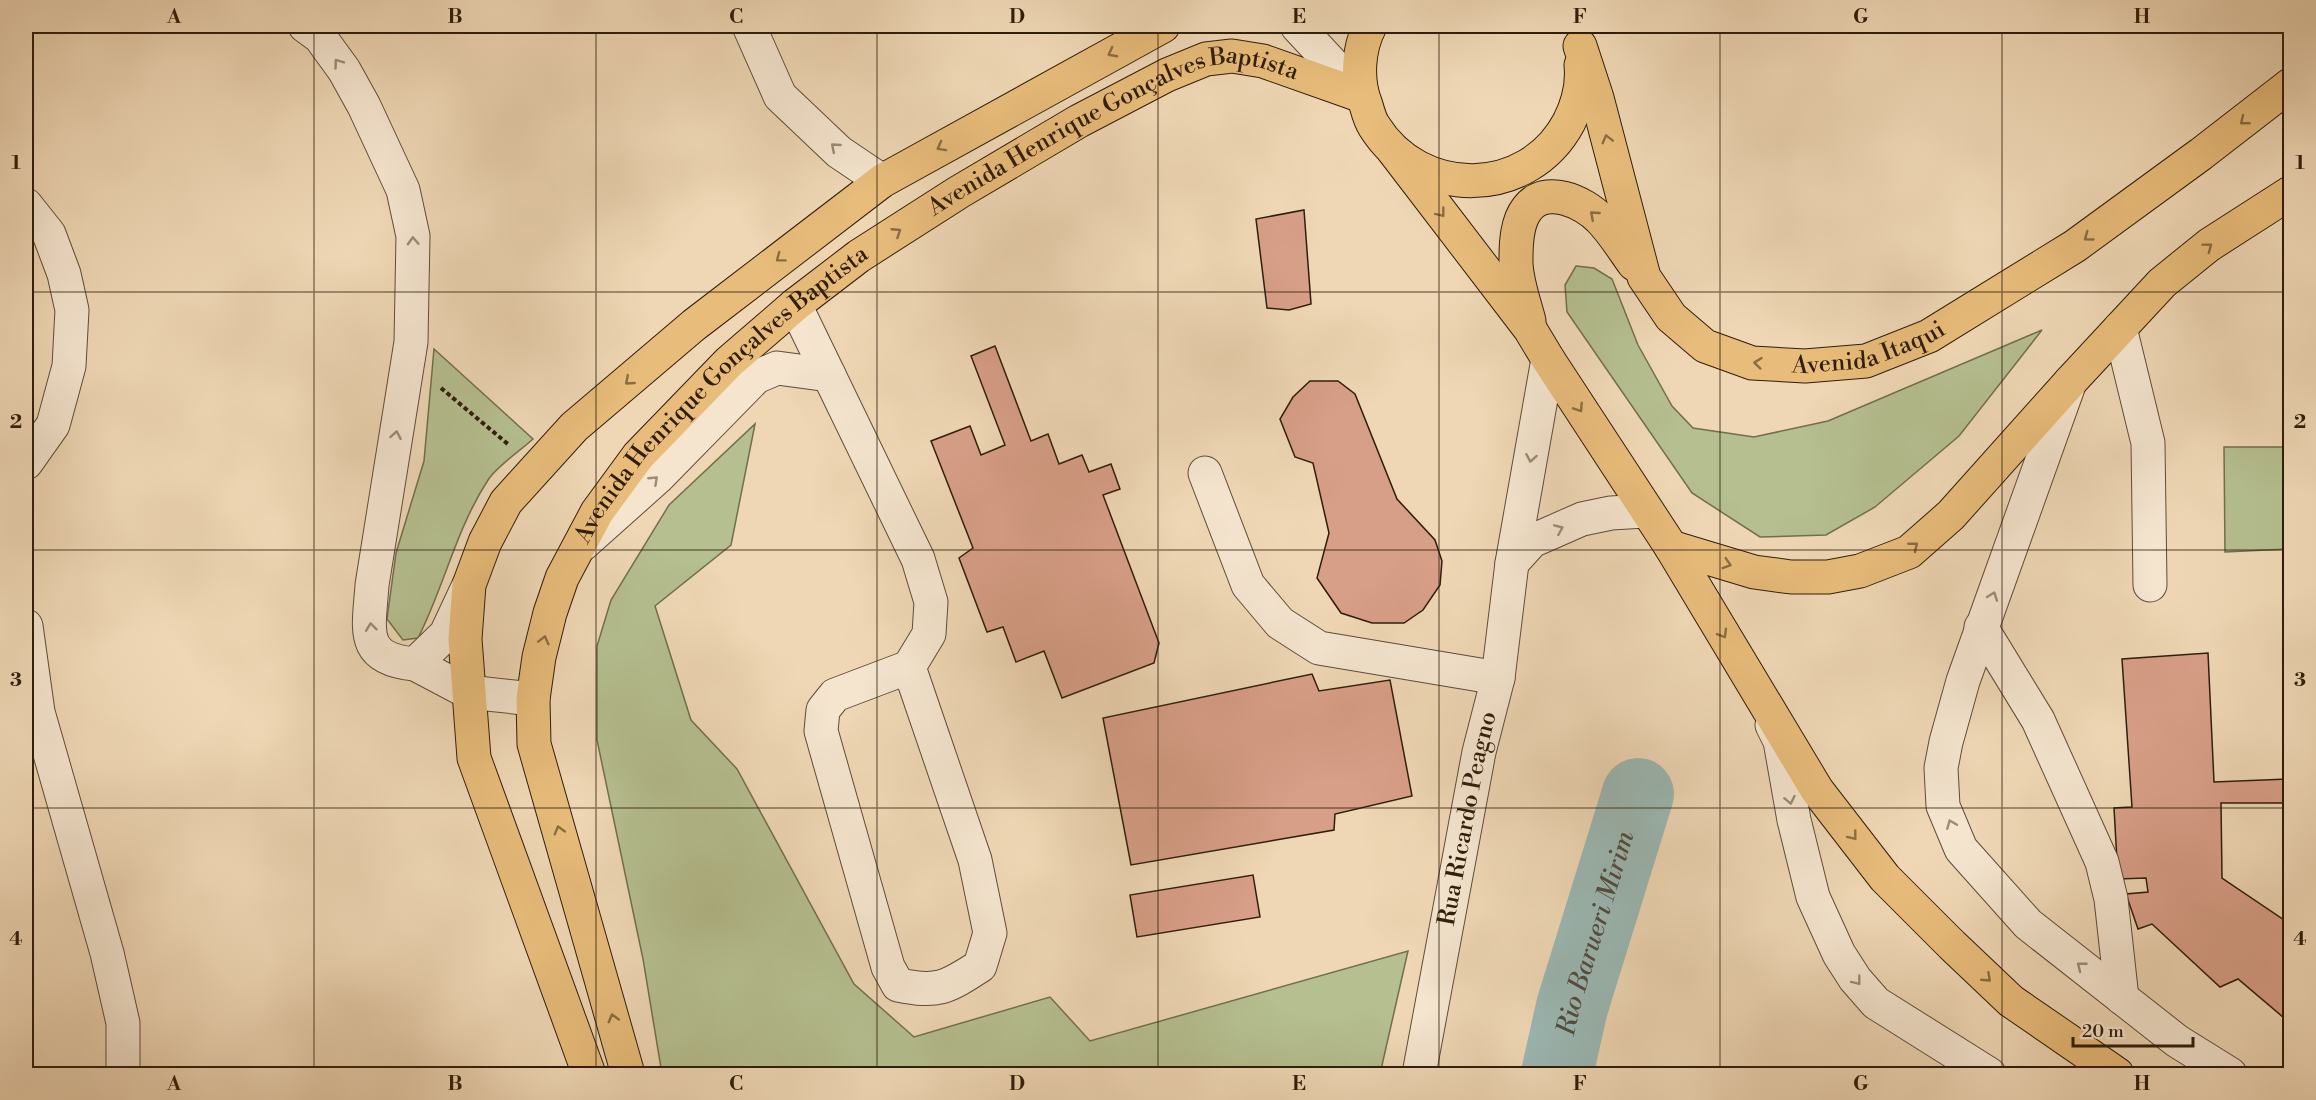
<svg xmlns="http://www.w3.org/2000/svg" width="2316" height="1100" viewBox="0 0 2316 1100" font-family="'Libre Bodoni',serif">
	<rect width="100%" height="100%" fill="#efd7b5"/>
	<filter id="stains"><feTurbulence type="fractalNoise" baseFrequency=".00333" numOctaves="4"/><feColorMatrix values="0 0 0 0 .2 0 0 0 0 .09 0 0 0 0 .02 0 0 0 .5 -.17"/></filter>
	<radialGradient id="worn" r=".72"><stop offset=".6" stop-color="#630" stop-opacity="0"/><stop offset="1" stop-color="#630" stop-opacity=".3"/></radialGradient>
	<path fill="#b5bf90" stroke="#726e4e" stroke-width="1.5" d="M1576,266L1594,268L1612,279L1638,345L1672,406L1693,428L1754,437L1828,421L2042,330L1959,436L1875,507L1826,535L1760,537L1692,493L1567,312L1565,285Z
		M434,349L533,439C520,451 497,466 488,480C456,529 444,587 418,638L403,640L387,619L396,553L424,461Z
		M755,424L731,545L655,606L691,720L737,769L854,984L914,1037L1050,997L1090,1041L1408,951L1380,1074H662L643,959L597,740V646L611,600L669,505Z
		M2224,447H2290V549L2225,552Z"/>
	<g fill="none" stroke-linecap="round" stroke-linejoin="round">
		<path stroke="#9bb8b4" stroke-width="72" id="s1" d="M1557,1074L1572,1007L1638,794"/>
	</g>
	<path fill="#d89f88" stroke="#2f1d0b" stroke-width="1.5" d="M1304,210L1311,304L1289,310L1267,308L1256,219Z
		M995,346L1031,441L1048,434L1059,464L1082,455L1089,472L1111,464L1120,489L1103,495L1159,643L1154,663L1062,698L1044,651L1016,662L1003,627L987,632L959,558L973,548L931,441L970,426L981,455L1005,445L971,356Z
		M1310,381H1338L1355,394L1397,499L1435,540L1442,561L1440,585L1423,610L1404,623H1372L1341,613L1317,578L1329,533L1313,463L1295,457L1280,419L1293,397Z
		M2208,653L2214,782L2290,779V803H2221L2222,878L2290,924V961L2289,964L2290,965V1023L2238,979L2220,987L2152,924L2138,929L2126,894L2148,892L2146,878L2118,879L2114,808L2132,807L2122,659Z
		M1312,674L1319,691L1390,680L1412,796L1335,814L1334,830L1131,865L1103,718Z
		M1253,875L1260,917L1137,937L1130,895Z"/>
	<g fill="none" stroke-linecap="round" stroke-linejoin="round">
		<g stroke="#5f4c36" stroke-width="35">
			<g id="minor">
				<path d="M305,26L320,37L344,70L364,106L403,190L413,236L411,342L372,585C369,630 359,659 415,664L446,634L468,587"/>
				<path d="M749,26L780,96L839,152L882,181"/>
				<path d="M1297,26L1362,96"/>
				<path d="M26,205L49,234L64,274L72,310L69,366L53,425L26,463"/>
				<path d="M795,305L918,559L931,602L929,634L909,667L835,695L823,710L821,731L888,967L898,985C938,993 946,988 980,966L990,933L975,860L909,667"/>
				<path d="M2120,328L2148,443L2150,585"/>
				<path d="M2070,382L1963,681L1946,742L1941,768L1943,806L1961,849L2028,924L2177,1041L2230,1074"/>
				<path d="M1205,473L1248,585L1280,623L1319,648L1498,678"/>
				<path d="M583,544L658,477L756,377L777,368L829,375"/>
				<path d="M1512,563L1532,541L1582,519L1611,513L1645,511"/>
				<path d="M26,626L38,712L107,953L123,1023V1074"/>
				<path d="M1981,627L2038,720L2102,862L2111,899L2122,998"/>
				<path d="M415,664L468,692L533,699"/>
				<path d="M1772,725L1780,741L1794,820L1813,897L1839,954L1855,979L1876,1003L1989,1074"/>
				<path id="s2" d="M1419,1074L1479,752L1498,678L1512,563L1548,359"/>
			</g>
		</g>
		<g stroke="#2f1d0b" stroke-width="35">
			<g id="major">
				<path d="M1370,26C1358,49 1356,81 1366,105C1368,112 1370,120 1374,126C1420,200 1528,199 1569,122C1578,104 1583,85 1581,65"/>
				<path id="s3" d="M1580,46L1597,98L1644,277L1671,317L1705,346L1752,363L1805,366L1866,361L1929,336L2075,246L2201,154L2290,85"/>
				<path d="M1393,150L1530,329L1548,359L1671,547L1817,790L1885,878L1952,945L2011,1001L2117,1074"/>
				<path d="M1529,321C1524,301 1515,278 1516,258C1516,242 1517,222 1527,209C1545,184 1584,202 1600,219C1613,232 1623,249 1634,264"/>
				<path d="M1671,547L1754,572L1791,577H1828L1860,571L1909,552L1951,515L2071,381L2162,283L2209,245L2290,193"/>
				<path d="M589,1074L474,758L465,639L469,585L485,542L506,502L574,427L694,325L882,181L1163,26"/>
				<path id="s4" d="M628,1074L534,744L533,699L539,657L550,613L562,578L597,512L638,456L729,362L795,305L859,256L959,192L1079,121L1167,75L1206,59L1232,56L1263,61L1362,96"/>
			</g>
		</g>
		<path stroke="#2f1d0b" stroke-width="4" stroke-dasharray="4.5 3" stroke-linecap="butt" d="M441,388L509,445"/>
		<use href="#minor" stroke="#f5e5cf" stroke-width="33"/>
		<use href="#major" stroke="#e8bc7a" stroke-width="33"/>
	</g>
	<defs><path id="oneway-chevron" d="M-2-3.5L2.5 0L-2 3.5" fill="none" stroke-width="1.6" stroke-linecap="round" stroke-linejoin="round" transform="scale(1.5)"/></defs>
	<g stroke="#8c6c42">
		<use href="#oneway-chevron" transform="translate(1112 53) rotate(152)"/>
		<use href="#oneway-chevron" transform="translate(2244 121) rotate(142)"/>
		<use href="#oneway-chevron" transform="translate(1607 139) rotate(-104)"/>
		<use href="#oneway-chevron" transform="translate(941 147) rotate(151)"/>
		<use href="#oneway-chevron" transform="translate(1441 213) rotate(52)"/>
		<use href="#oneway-chevron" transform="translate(1594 215) rotate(-139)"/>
		<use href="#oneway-chevron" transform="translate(897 232) rotate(-33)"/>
		<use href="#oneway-chevron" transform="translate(2088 237) rotate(144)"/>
		<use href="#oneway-chevron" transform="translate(2208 247) rotate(-37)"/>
		<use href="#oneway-chevron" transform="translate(780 258) rotate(143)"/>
		<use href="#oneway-chevron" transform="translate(1758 363) rotate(-174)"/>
		<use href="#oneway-chevron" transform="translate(629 381) rotate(139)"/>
		<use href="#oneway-chevron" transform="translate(1579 408) rotate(57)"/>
		<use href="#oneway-chevron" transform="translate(1914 546) rotate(-39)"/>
		<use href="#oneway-chevron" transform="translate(1727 564) rotate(17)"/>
		<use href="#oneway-chevron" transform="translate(1723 634) rotate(59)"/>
		<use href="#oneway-chevron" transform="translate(544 640) rotate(-76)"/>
		<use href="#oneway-chevron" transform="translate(559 830) rotate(-106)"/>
		<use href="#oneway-chevron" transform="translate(1853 836) rotate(52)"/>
		<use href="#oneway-chevron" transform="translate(1987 978) rotate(43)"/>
		<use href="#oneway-chevron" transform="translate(613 1018) rotate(-105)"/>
	</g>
	<g stroke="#9c8b77">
		<use href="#oneway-chevron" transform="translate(338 63) rotate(-126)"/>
		<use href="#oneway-chevron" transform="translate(835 147) rotate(-139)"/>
		<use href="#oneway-chevron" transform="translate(413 241) rotate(-93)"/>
		<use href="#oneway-chevron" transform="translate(396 435) rotate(-80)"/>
		<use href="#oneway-chevron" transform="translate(1531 458) rotate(100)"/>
		<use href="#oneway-chevron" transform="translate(654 480) rotate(-43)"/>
		<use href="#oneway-chevron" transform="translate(1559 529) rotate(-23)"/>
		<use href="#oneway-chevron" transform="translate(1993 596) rotate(-70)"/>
		<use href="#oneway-chevron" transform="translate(371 627) rotate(-97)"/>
		<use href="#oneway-chevron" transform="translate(1790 800) rotate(78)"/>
		<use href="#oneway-chevron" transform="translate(1951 824) rotate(-112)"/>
		<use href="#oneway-chevron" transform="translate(2081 966) rotate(-142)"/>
		<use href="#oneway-chevron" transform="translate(1857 981) rotate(52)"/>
	</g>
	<path fill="none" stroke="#2f1d0b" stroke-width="1.5" stroke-opacity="0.55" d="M314,26V1074M596,26V1074M877,26V1074M1158,26V1074M1439,26V1074M1720,26V1074M2002,26V1074M26,292H2290M26,550H2290M26,808H2290"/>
	<g text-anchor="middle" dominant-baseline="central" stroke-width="6" stroke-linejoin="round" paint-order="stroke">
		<g font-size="24" fill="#2f1d0b" stroke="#f5e5cf">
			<text stroke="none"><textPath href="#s4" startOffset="1245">Avenida Henrique Gonçalves Baptista</textPath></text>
			<text stroke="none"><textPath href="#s3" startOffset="502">Avenida Itaqui</textPath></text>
			<text stroke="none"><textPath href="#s4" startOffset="759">Avenida Henrique Gonçalves Baptista</textPath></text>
			<text stroke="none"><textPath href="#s2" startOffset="260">Rua Ricardo Peagno</textPath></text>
		</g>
		<g font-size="26" font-style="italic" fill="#4f4c3e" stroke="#f5e5cf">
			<text stroke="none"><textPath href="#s1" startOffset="146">Rio Barueri Mirim</textPath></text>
		</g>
	</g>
	<rect width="2316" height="1100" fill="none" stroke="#efd7b5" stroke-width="66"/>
	<path d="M2073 1037v9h120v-9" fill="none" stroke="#2f1d0b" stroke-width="3"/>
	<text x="2082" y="1037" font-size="18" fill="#2f1d0b" stroke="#f5e5cf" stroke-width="4.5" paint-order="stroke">20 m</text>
	<rect x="33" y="33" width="2250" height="1034" fill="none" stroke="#2f1d0b" stroke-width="2"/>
	<g font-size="20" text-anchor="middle" font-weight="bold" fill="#2f1d0b">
		<text x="174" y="23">A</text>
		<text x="455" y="23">B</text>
		<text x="736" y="23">C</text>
		<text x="1017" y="23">D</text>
		<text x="1299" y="23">E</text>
		<text x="1580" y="23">F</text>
		<text x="1861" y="23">G</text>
		<text x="2142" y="23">H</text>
		<text x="16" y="169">1</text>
		<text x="2300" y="169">1</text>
		<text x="16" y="428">2</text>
		<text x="2300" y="428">2</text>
		<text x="16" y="686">3</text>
		<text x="2300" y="686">3</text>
		<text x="16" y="945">4</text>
		<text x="2300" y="945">4</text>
		<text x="174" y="1090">A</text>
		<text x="455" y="1090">B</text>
		<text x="736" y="1090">C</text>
		<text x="1017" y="1090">D</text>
		<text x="1299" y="1090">E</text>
		<text x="1580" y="1090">F</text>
		<text x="1861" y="1090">G</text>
		<text x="2142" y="1090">H</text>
	</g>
	<rect width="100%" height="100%" filter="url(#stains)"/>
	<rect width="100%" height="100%" fill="url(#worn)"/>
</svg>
